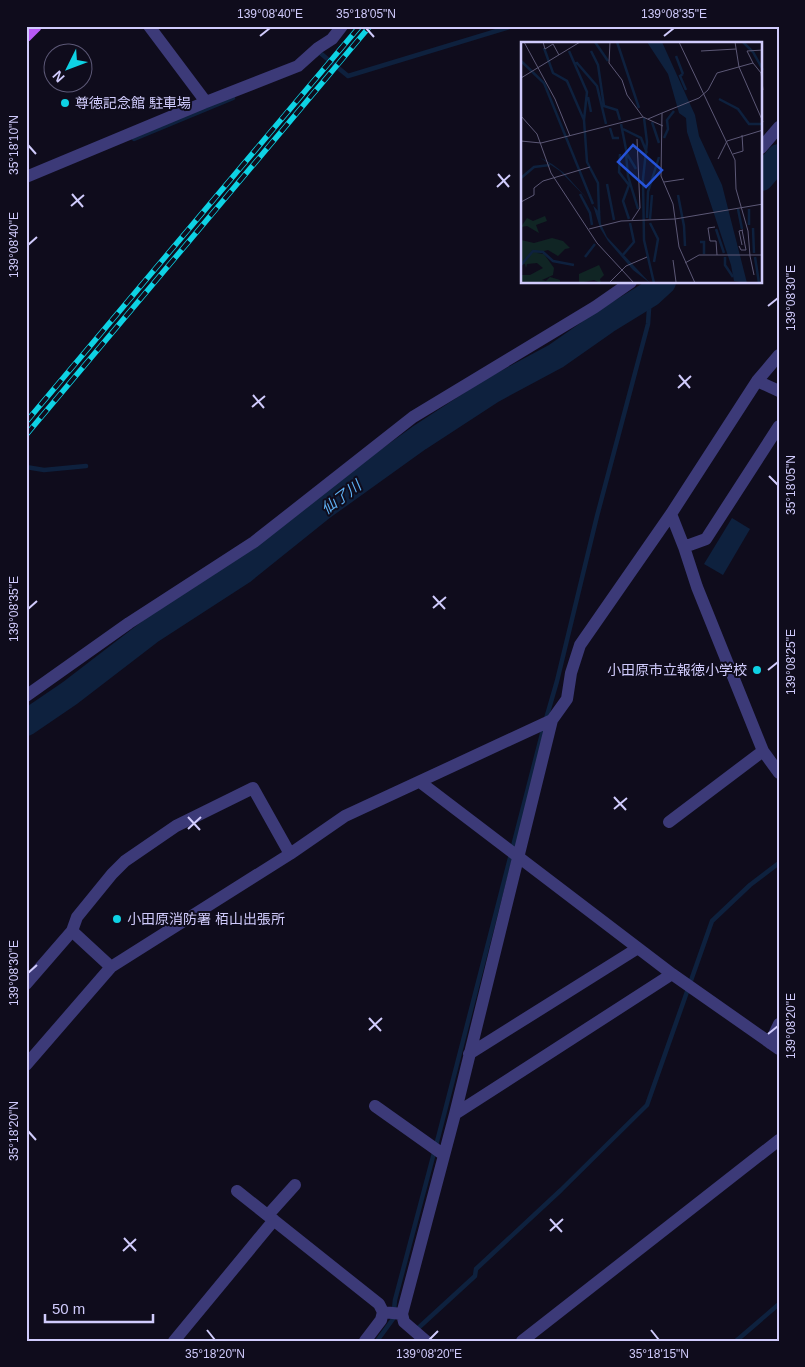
<svg xmlns="http://www.w3.org/2000/svg" width="805" height="1367" viewBox="0 0 805 1367" font-family="Arial,'Noto Sans JP',sans-serif">
	<rect width="100%" height="100%" fill="#0f0c1c"/>
	<path fill="#0e213e" d="M732,518L750,529L723,575L704,564Z"/>
	<g fill="none" stroke-linecap="round" stroke-linejoin="round">
		<path stroke="#0e213e" stroke-width="4.5" d="M316,55L319,52L348,76L513,26
			M134,139L233,98
			M26,467L44,470L86,466
			M546,719L557,681L597,516L648,324L650,294
			M415,1331L475,1276L476,1269L561,1190L647,1105L712,921L750,885L779,863
			M377,1341L393,1319L395,1300L439,1134L544,726
			M736,1341L779,1304"/>
		<path stroke="#0e213e" stroke-width="26" d="M761,178L779,157
			M26,723L70,693L152,630L243,571L320,509L419,438L491,391L556,356L606,321L650,294L663,282"/>
		<path stroke="#3c3a78" stroke-width="12" d="M149,26L206,102
			M761,148L779,127
			M26,177L206,102L298,66L318,48L332,39L342,26
			M757,381L779,391
			M671,514L684,547L697,587L763,751L779,773
			M684,547L706,539L779,426
			M26,696L129,623L254,542L413,417L595,307L631,282
			M420,782L672,974L779,1049
			M669,822L763,751
			M72,931L111,967
			M26,984L72,931L77,917L112,874L125,861L176,826L253,788L290,854
			M770,1043L779,1024
			M469,1054L638,948
			M26,1065L111,967L290,854L345,816L552,720
			M375,1106L444,1155
			M455,1114L672,974
			M237,1191L379,1304L383,1312L402,1314
			M268,1215L295,1185
			M174,1341L274,1220
			M365,1341L381,1320L383,1312
			M426,1341L404,1322L402,1314L455,1114L552,720L567,699L571,673L580,645L671,514L757,381L779,355
			M522,1341L779,1140"/>
		<path stroke="#b859f5" stroke-width="12" d="M26,36L36,26"/>
		<g stroke="#0ed2e4" stroke-width="5.5">
			<path id="rail" d="M26,422L360,26
				M26,435L370,26"/>
		</g>
		<use href="#rail" stroke="#0f0c1c" stroke-width="4" stroke-dasharray="11" stroke-linecap="butt"/>
	</g>
	<path fill="none" stroke="#d0cbfc" stroke-width="2" d="M366,28L374,37M260,36L270,28M664,36L674,28M28,145L36,154M498,174L509,187M497,187L510,175M72,194L83,207M71,206L84,195M28,245L37,237M768,306L778,298M679,375L690,388M678,388L691,376M253,395L264,408M252,407L265,396M769,476L778,485M433,596L445,609M433,608L446,597M28,609L37,601M768,670L778,662M614,797L626,810M614,809L627,798M188,817L200,830M188,829L201,817M28,973L37,965M369,1018L381,1031M369,1030L382,1018M768,1034L778,1026M28,1131L36,1140M550,1219L562,1232M550,1231L563,1219M124,1238L136,1251M123,1251L136,1239M207,1330L215,1340M651,1330L659,1340M429,1340L438,1331"/>
	<g fill="#0ed2e4" stroke="#0f0c1c" stroke-width="2">
		<circle cx="65" cy="103" r="5"/>
		<circle cx="757" cy="670" r="5"/>
		<circle cx="117" cy="919" r="5"/>
	</g>
	<g text-anchor="middle" dominant-baseline="central" stroke-width="4" stroke-linejoin="round" paint-order="stroke">
		<g font-size="14" fill="#d0cbfc" stroke="#0f0c1c" text-anchor="start">
			<text x="75" y="103">尊徳記念館 駐車場</text>
			<text x="747" y="670" text-anchor="end">小田原市立報徳小学校</text>
			<text x="127" y="919">小田原消防署 栢山出張所</text>
		</g>
		<g font-size="15" font-style="italic" fill="#5fb2f5" stroke="#0f0c1c">
			<text transform="translate(341 497) rotate(-37)">仙了川</text>
		</g>
	</g>
	<g transform="translate(521 42)">
		<rect width="241" height="241" fill="#0f0c1c"/>
		<path d="M24,174L26,179L15,183L18,191L6,184L0,185L6,176L12,179ZM31,196L42,199L49,206L44,207L37,214L27,208L16,211L23,212L33,226L32,233L21,238L25,239L29,235L39,238V240L0,241V233H9L22,226L16,221L6,222L5,226L4,222L0,223V198L13,201ZM78,223L83,233L79,237L80,241L73,238L58,241V232Z" fill="#102524"/>
		<path d="M126,0H141L174,73L178,94L201,143L226,241L213,239L210,223L166,90L165,76L158,71L147,32ZM18,115L31,122L43,131L78,170L79,167L80,182L86,195L129,241L112,228L87,199L79,186L72,163L39,129Z" fill="#0e213e"/>
		<path fill="none" stroke="#0e213e" stroke-width="2.5" d="M74,0L87,19M96,0L118,66M222,0L232,10L242,28M23,6L32,31L46,39L63,78L66,120L77,141L78,171M48,9L66,50L63,78M70,9L77,23L83,64L96,68L99,78M155,14L162,32M0,19L23,41L72,162M53,22L56,21L76,44L85,82M162,32L159,34L165,48M67,55L70,70M198,57L217,67L228,82H240M123,76L126,100L122,137L123,198L133,241M131,80L138,101M100,82L106,112L115,127M89,86L92,96H98M102,87L120,96L126,111M143,96L147,87L146,78L153,69M99,112L98,130L108,143L102,159L108,177M105,112L107,134L117,167M0,136L13,125L29,123M86,142L93,178M59,152L69,171L71,183M157,153L163,184L164,204M217,167L221,187M126,176L127,150L138,115M129,177L131,153M129,181L137,197L133,220M228,183V167M232,186L233,211M195,187L203,211M179,200H183V212M101,214L113,200L109,181M64,215L74,202M204,215V223L212,235M234,215L238,241M0,223L12,209L22,210L32,219L53,223"/>
		<path fill="none" stroke="#5c5876" stroke-width="1" d="M3,0L34,57L49,94M22,0L24,7L32,2L38,13M89,0L88,21L101,38L106,53L122,75L142,84M158,0L214,118L215,147L227,189L229,214M214,0L218,25L242,80M180,9L215,7M232,21L240,31L242,48M0,36L59,0M0,74L16,92L30,131L76,201L113,241M127,77L141,71M0,99L20,101M20,101L122,75M212,112L222,109L221,93M197,117L206,99L242,88M143,140L163,137M0,160L13,153V146L22,139L69,125M154,177L242,162M111,178L119,166L116,97M194,185L187,186L189,199H195L196,213M68,187L100,179L154,177M221,203L218,189L222,188M218,204L220,208H225L221,188M229,214L233,233M152,218L155,240M164,221L178,213H242M88,241L105,224L126,215M174,241L158,205L152,162L140,134L141,71L178,56L187,48L196,31L232,21L226,9L242,8"/>
		<path fill="#2654da" fill-opacity="0.15" stroke="#2654da" stroke-width="2.5" d="M112,103L141,128L125,145L97,120Z"/>
		<rect width="241" height="241" fill="none" stroke="#d0cbfc" stroke-width="2.5"/>
	</g>
	<rect width="805" height="1367" fill="none" stroke="#0f0c1c" stroke-width="55"/>
	<g transform="translate(68 68) rotate(228)"><circle r="24" fill="#0f0c1c" stroke="#5c5876"/>
	<path d="M0-4L9 19L0 12L-9 19Z" fill="#0ed2e4"/>
	<text y="-8" font-size="14" font-weight="bold" text-anchor="middle" fill="#d0cbfc">N</text>
	</g>
	<path d="M45 1314v8h108v-8" fill="none" stroke="#d0cbfc" stroke-width="2.5"/>
	<text x="52" y="1314" font-size="15" fill="#d0cbfc" stroke="#0f0c1c" stroke-width="4" paint-order="stroke">50 m</text>
	<rect x="28" y="28" width="750" height="1312" fill="none" stroke="#d0cbfc" stroke-width="2"/>
	<g font-size="12" text-anchor="middle" fill="#d0cbfc">
		<text x="270" y="18">139°08'40"E</text>
		<text x="366" y="18">35°18'05"N</text>
		<text x="674" y="18">139°08'35"E</text>
		<text transform="translate(14 145) rotate(-90)" y="4">35°18'10"N</text>
		<text transform="translate(14 245) rotate(-90)" y="4">139°08'40"E</text>
		<text transform="translate(791 298) rotate(-90)" y="4">139°08'30"E</text>
		<text transform="translate(791 485) rotate(-90)" y="4">35°18'05"N</text>
		<text transform="translate(14 609) rotate(-90)" y="4">139°08'35"E</text>
		<text transform="translate(791 662) rotate(-90)" y="4">139°08'25"E</text>
		<text transform="translate(14 973) rotate(-90)" y="4">139°08'30"E</text>
		<text transform="translate(791 1026) rotate(-90)" y="4">139°08'20"E</text>
		<text transform="translate(14 1131) rotate(-90)" y="4">35°18'20"N</text>
		<text x="215" y="1358">35°18'20"N</text>
		<text x="429" y="1358">139°08'20"E</text>
		<text x="659" y="1358">35°18'15"N</text>
	</g>
</svg>
